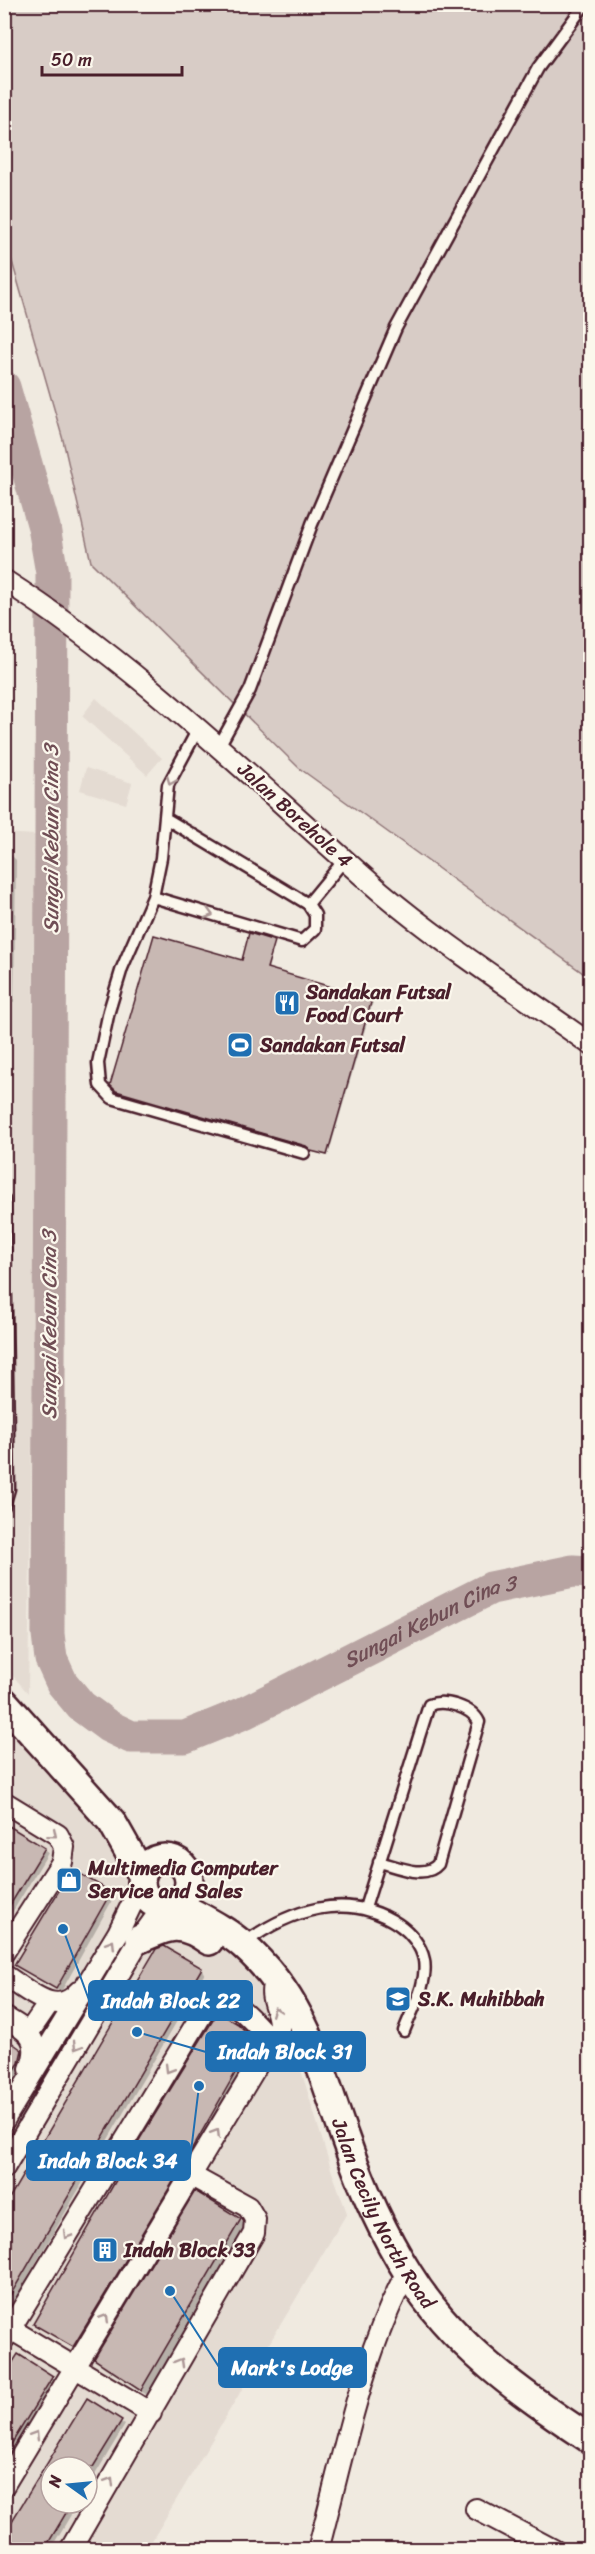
<svg xmlns="http://www.w3.org/2000/svg" width="595" height="2554" viewBox="0 0 595 2554" font-family="Sriracha,sans-serif">
	<rect width="100%" height="100%" fill="#f0eae0"/>
	<filter id="ink" filterUnits="userSpaceOnUse"><feTurbulence type="fractalNoise" baseFrequency=".0167" numOctaves="2"/><feDisplacementMap in="SourceGraphic" scale="12" xChannelSelector="R" yChannelSelector="G"/><feConvolveMatrix kernelMatrix="1 2 1 2 8 2 1 2 1" color-interpolation-filters="sRGB"/></filter>
	<g filter="url(#ink)">
		<path fill="#e4dbd2" fill-rule="evenodd" d="M96,698L162,758L147,775L82,716Z
			M86,768L132,783L126,804L80,790Z
			M4,833L35,835L33,1035L36,1175L28,1693L4,1666Z
			M4,1718L180,1916L230,1952L254,1977L276,2006L297,2057L332,2172L347,2213L147,2549H5ZM51,2467H87V2503H51Z"/>
		<path fill="#d8ccc6" stroke="#917678" stroke-width="1.5" d="M5,5H590V978L299,768L91,562L63,440L5,237Z"/>
		<path fill="#0003" d="M4,853L10,854L16,860L14,1002H4Z
			M274,942L268,970L373,1002L328,1156L314,1152L309,1147L119,1093L112,1085L243,962Z
			M4,1825L48,1853L4,1926Z
			M72,1871L114,1897L61,1992L16,1965Z
			M201,1969L205,1973L9,2309L4,2307V2210Z
			M238,2025L257,2045L78,2350L39,2327Z
			M4,2039L25,2053L23,2067L4,2097Z
			M239,2219L247,2227L150,2397L104,2367L96,2359Z
			M52,2377L56,2381L4,2466V2379Z
			M87,2400L125,2425L87,2488V2467H51V2503H78L50,2550H4Z"/>
		<g fill="none" stroke-linecap="round" stroke-linejoin="round">
			<path stroke="#b8a4a2" stroke-width="33" id="s1" d="M4,387L44,527L52,573L48,1634L51,1659L62,1683L81,1706L108,1726L131,1737H185L244,1713L491,1588L573,1571L590,1572"/>
		</g>
		<path fill="#c8b8b3" stroke="#4a1f2b" stroke-width="1.5" d="M249,933L275,941L267,968L372,999L327,1155L311,1151L306,1146L116,1091L110,1085L154,935L242,960Z
			M4,1823L45,1848L4,1915Z
			M72,1869L111,1892L56,1989L14,1965Z
			M164,1946L202,1968L4,2306V2207L156,1949Z
			M218,2012L238,2024L254,2040L176,2177L73,2347L33,2324L141,2137Z
			M4,2037L22,2050L19,2063L4,2087Z
			M195,2191L241,2219L141,2390L94,2359Z
			M18,2354L53,2376L4,2456V2376Z
			M87,2398L122,2420L93,2467H51V2503H72L44,2550H4V2534Z"/>
		<g fill="none" stroke-linecap="round" stroke-linejoin="round">
			<g stroke="#4a1f2b" stroke-width="15">
				<path id="service" d="M198,729L168,785L161,858L153,897L122,968L109,1011L98,1063L100,1085L112,1098L304,1153
					M219,746L250,690L312,524L396,328L538,68L585,4
					M165,818L308,904
					M153,897L302,941L315,929V915L308,904L345,859
					M4,1200L9,1489L4,1506
					M365,1908L429,1705C444,1699 472,1707 479,1722L438,1864C425,1880 396,1866 379,1862
					M243,1944C289,1910 347,1890 398,1924C410,1932 421,1945 424,1960C428,1984 412,2009 404,2031"/>
			</g>
			<g stroke="#4a1f2b" stroke-width="24">
				<path id="minor" d="M4,580C142,668 258,785 381,892C446,947 521,994 590,1044
					M4,1802L58,1835L64,1847L62,1862L4,1952
					M4,1975C27,1989 56,2019 78,1992
					M4,2017C28,2031 42,2039 30,2069
					M29,2032L49,2003
					M4,2120L118,1933L141,1885
					M4,2168L140,1939L163,1907
					M4,2325L151,2413
					M4,2339L210,2001C234,1993 256,2026 272,2041
					M4,2485L279,2029C281,2010 266,1999 275,1979
					M476,2509L554,2550
					M70,2550L254,2233L255,2219L248,2207L190,2175
					M318,2550C343,2457 361,2357 407,2272"/>
			</g>
			<g stroke="#4a1f2b" stroke-width="32">
				<g id="secondary">
					<path d="M4,1702L112,1822L142,1875"/>
					<circle cx="165" cy="1882" r="24"/>
					<path id="s2" d="M177,1904C199,1917 224,1928 243,1945C306,2001 318,2063 345,2138C361,2184 382,2232 408,2273C452,2345 521,2394 590,2439"/>
					<path d="M140,1939C170,1925 181,1921 209,1941"/>
				</g>
			</g>
			<use href="#service" stroke="#fbf7ec" stroke-width="10"/>
			<use href="#minor" stroke="#fbf7ec" stroke-width="20"/>
			<use href="#secondary" stroke="#fbf7ec" stroke-width="27"/>
		</g>
		<defs><path id="oneway-chevron" d="M-2-3.5L2.5 0L-2 3.5" fill="none" stroke-width="1.6" stroke-linecap="round" stroke-linejoin="round" transform="scale(1.5)"/></defs>
		<g stroke="#ab9695">
			<use href="#oneway-chevron" transform="translate(171 781) rotate(112)"/>
			<use href="#oneway-chevron" transform="translate(209 914) rotate(16)"/>
			<use href="#oneway-chevron" transform="translate(53 1834) rotate(40)"/>
			<use href="#oneway-chevron" transform="translate(111 1944) rotate(-59)"/>
			<use href="#oneway-chevron" transform="translate(276 2011) rotate(-111)"/>
			<use href="#oneway-chevron" transform="translate(77 2046) rotate(121)"/>
			<use href="#oneway-chevron" transform="translate(169 2069) rotate(121)"/>
			<use href="#oneway-chevron" transform="translate(216 2133) rotate(-59)"/>
			<use href="#oneway-chevron" transform="translate(67 2235) rotate(121)"/>
			<use href="#oneway-chevron" transform="translate(105 2318) rotate(-59)"/>
			<use href="#oneway-chevron" transform="translate(180 2362) rotate(-60)"/>
			<use href="#oneway-chevron" transform="translate(35 2435) rotate(-59)"/>
			<use href="#oneway-chevron" transform="translate(110 2481) rotate(-59)"/>
		</g>
	</g>
	<defs>
		<g id="restaurant-square" transform="scale(1.35)"><rect x="-9" y="-9" width="18" height="18" rx="4" fill="#1f6fb2" stroke="#fbf7ec"/><path d="M-5-6h1v4h1v-4h1v4h1v-4h1v5L-1.5 .5V6h-2V.5L-5-1ZM5-6V6H3V1.5H1.5Q1.5-4 5-6Z" fill="#fff"/></g>
		<g id="stadium-square" transform="scale(1.35)"><rect x="-9" y="-9" width="18" height="18" rx="4" fill="#1f6fb2" stroke="#fbf7ec"/><path d="M0-5a6.5 5 0 1 0 0 10a6.5 5 0 1 0 0-10ZM-3.5-1.8h7v3.6h-7Z" fill="#fff"/></g>
		<g id="shop-square" transform="scale(1.35)"><rect x="-9" y="-9" width="18" height="18" rx="4" fill="#1f6fb2" stroke="#fbf7ec"/><path d="M-5-2.5h2.3a2.7 3.5 0 0 1 5.4 0H5L5.5 6h-11ZM-1.5-2.5h3a1.5 2.3 0 0 0-3 0Z" fill="#fff"/></g>
		<g id="school-square" transform="scale(1.35)"><rect x="-9" y="-9" width="18" height="18" rx="4" fill="#1f6fb2" stroke="#fbf7ec"/><path d="M0-5L7-2L0 1L-7-2ZM-4 1L0 2.5L4 1V4Q0 6-4 4Z" fill="#fff"/></g>
		<g id="building-square" transform="scale(1.35)"><rect x="-9" y="-9" width="18" height="18" rx="4" fill="#1f6fb2" stroke="#fbf7ec"/><path d="M-4-6H4V6H1V3H-1V6H-4ZM-2.5-4.3h1.7v1.8h-1.7ZM.8-4.3h1.7v1.8H.8ZM-2.5-1h1.7V.8h-1.7ZM.8-1h1.7V.8H.8Z" fill="#fff"/></g>
	</defs>
	<g fill-rule="evenodd">
		<use href="#restaurant-square" x="287" y="1003"/>
		<use href="#stadium-square" x="240" y="1045"/>
		<use href="#shop-square" x="69" y="1880"/>
		<use href="#school-square" x="398" y="1999"/>
		<use href="#building-square" x="105" y="2250"/>
	</g>
	<g text-anchor="middle" dominant-baseline="central" stroke-width="4.5" stroke-linejoin="round" paint-order="stroke">
		<g font-size="20" fill="#4a1f2b" stroke="#fbf7ec">
			<text transform="translate(295 815) rotate(42)">Jalan Borehole 4</text>
			<text stroke="none"><textPath href="#s2" startOffset="384">Jalan Cecily North Road</textPath></text>
		</g>
		<g font-size="20" font-weight="bold" fill="#4a1f2b" stroke="#fbf7ec" text-anchor="start">
			<text x="306" y="992">Sandakan Futsal<tspan x="306" dy="23">Food Court</tspan></text>
			<text x="260" y="1045">Sandakan Futsal</text>
			<text x="88" y="1868">Multimedia Computer<tspan x="88" dy="23">Service and Sales</tspan></text>
			<text x="418" y="1999">S.K. Muhibbah</text>
			<text x="124" y="2250">Indah Block 33</text>
		</g>
		<g font-size="21" font-style="italic" fill="#704e55" stroke="#fbf7ec">
			<text transform="translate(51 839) rotate(-90)">Sungai Kebun Cina 3</text>
			<text transform="translate(49 1325) rotate(-90)">Sungai Kebun Cina 3</text>
			<text stroke="none"><textPath href="#s1" startOffset="1719">Sungai Kebun Cina 3</textPath></text>
		</g>
	</g>
	<path fill="none" stroke="#1f6fb2" stroke-width="2" d="M63 1929L89 2000M137 2032L206 2052M199 2086L190 2160M170 2291L219 2367"/>
	<g fill="#1f6fb2" stroke="#fbf7ec" stroke-width="2">
		<circle cx="63" cy="1929" r="6"/>
		<circle cx="137" cy="2032" r="6"/>
		<circle cx="199" cy="2086" r="6"/>
		<circle cx="170" cy="2291" r="6"/>
	</g>
	<g fill="#1f6fb2" stroke="#1f6fb2" stroke-width="2">
		<rect x="89" y="1981" width="163" height="39" rx="6"/>
		<rect x="206" y="2032" width="159" height="39" rx="6"/>
		<rect x="27" y="2141" width="163" height="39" rx="6"/>
		<rect x="219" y="2348" width="147" height="39" rx="6"/>
	</g>
	<g font-size="21" text-anchor="middle" font-weight="bold" fill="#fff">
		<text x="171" y="2008">Indah Block 22</text>
		<text x="285" y="2059">Indah Block 31</text>
		<text x="108" y="2168">Indah Block 34</text>
		<text x="292" y="2375">Mark's Lodge</text>
	</g>
	<rect width="595" height="2554" fill="none" stroke="#fbf7ec" stroke-width="24"/>
	<rect x="12" y="12" width="571" height="2530" fill="none" stroke="#4a1f2b" stroke-width="2" filter="url(#ink)"/>
	<g transform="translate(69 2485) rotate(285)"><circle r="28" fill="#fbf7ec" stroke="#b4a19f" stroke-width="1.5"/>
	<path d="M0-4.5L10 22L0 15L-10 22Z" fill="#1f6fb2"/>
	<text y="-9" font-size="16" font-weight="bold" text-anchor="middle" fill="#4a1f2b">N</text>
	</g>
	<path d="M42 66v9h140v-9" fill="none" stroke="#4a1f2b" stroke-width="3"/>
	<text x="51" y="66" font-size="18" fill="#4a1f2b" stroke="#fbf7ec" stroke-width="4.5" paint-order="stroke">50 m</text>
</svg>
